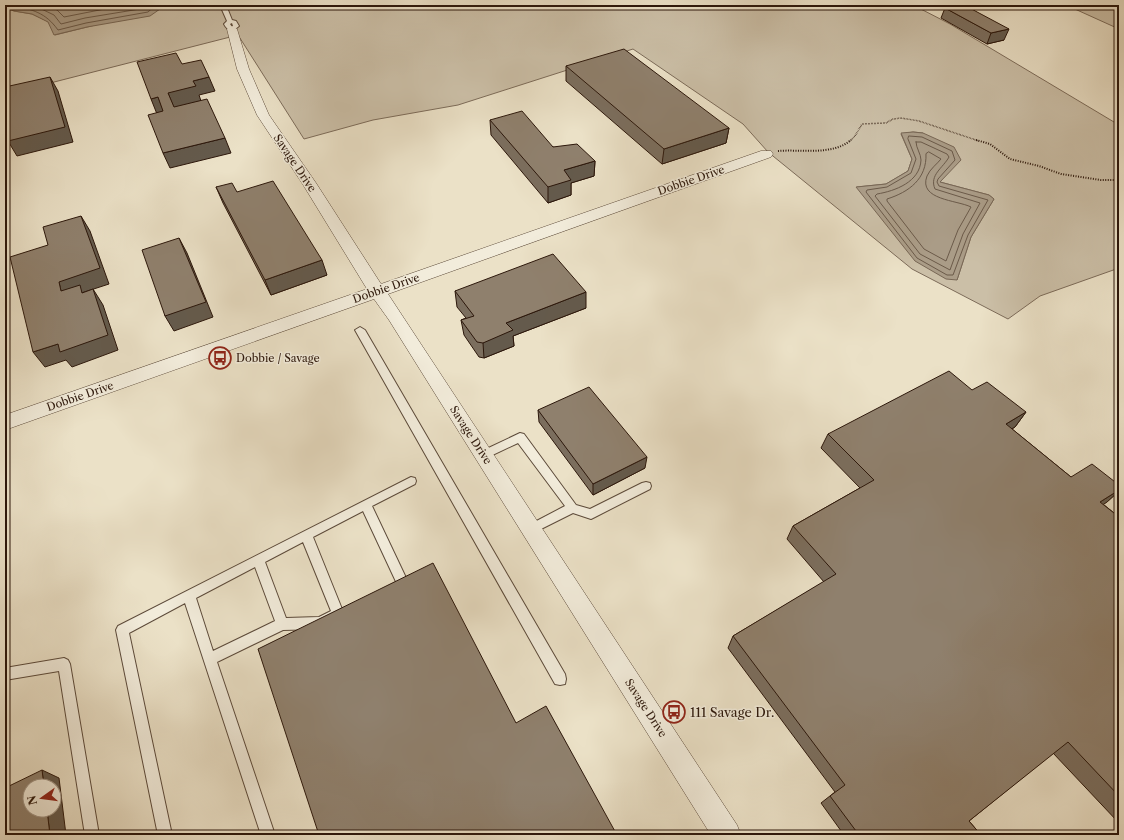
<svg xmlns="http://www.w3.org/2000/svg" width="1124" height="840" viewBox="0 0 1124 840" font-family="'Libre Caslon Text',serif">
	<rect width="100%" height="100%" fill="#ebe1c7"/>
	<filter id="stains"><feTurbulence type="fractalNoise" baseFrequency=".005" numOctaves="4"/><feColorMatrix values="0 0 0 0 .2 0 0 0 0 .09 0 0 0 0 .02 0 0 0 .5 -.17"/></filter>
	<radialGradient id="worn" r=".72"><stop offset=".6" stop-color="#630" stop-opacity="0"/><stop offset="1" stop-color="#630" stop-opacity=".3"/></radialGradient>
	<path fill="#cbbfa7" stroke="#7c6b59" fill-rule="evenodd" d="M160,5H850L872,6L876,5H913L950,24L1119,125V268L1040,296L1008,319L912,269L768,152L743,124L633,49L458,105L373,120L304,139L238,35L15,92L5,87V7L14,11L32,14L49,22L55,35L160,9ZM913,132L923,133L940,182L989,195L994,199L971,237L957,280L857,187L886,184L908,171L912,159L901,134Z
		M1066,5H1119V29Z"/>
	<path fill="#aa9c87" stroke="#786755" d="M5,5H160V9L150,16L87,27L54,35L48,22L32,14L14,11L5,7Z
		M913,132L923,133L954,147L961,160L940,182L989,195L994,199L971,237L957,280L946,279L915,261L856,187L886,184L908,171L912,159L901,133Z"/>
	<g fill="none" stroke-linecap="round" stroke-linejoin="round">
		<path stroke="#6b5a49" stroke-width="1" d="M12,5C33,10 45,12 58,30L86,23L148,12L156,5
			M33,5L54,15L61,24L85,18L146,8L150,5
			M47,5L57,10L64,17L125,5
			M909,136L922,137L952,151L955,160L938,179L937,182L939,186L988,200L968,235L953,275H947L917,258L866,192L867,190L887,187L911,173L916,159L908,139Z
			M916,142H921L947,154L949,157C943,168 929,175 935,189L980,203L963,234L950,270L920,254L875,196L877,194C895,191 920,182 921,160C921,154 916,148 916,142Z
			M929,152L941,159C937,164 930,169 927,176C918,200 957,200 971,207L958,230L946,261L924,249L887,201V199C909,192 927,179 926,154Z"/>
		<g stroke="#5c4a3a" stroke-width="2">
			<path id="service" d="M220,5H226L232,20L236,21L239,26L234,30C229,31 226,28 224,24L227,21ZM232,23L233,26L232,27L230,24Z
				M360,327L365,330L565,674L566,679L565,684L560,685L555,684L355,330Z
				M520,433L524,434L576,505L590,509L642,483L646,482L650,483L651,486L650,489L595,517L591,519L573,513L531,534L527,532L525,529L527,526L565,506L518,443L484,459L480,458L479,455L480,452Z
				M411,477L415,478L416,481L415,484L372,506L408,582L406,586L402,587L398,586L363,511L313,537L344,614L342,618L320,629L283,630L217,662L275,835H261L185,603L129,633L172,835H158L116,630L118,626ZM303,542L331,611L319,617L286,618L265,562ZM255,567L275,621L213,651L196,598Z
				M64,658L68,660L70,664L99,835H85L59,671L5,680V668Z"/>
		</g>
		<g stroke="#5c4a3a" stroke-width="1">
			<path id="minor" d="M232,26L237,29L249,69L269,115L316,183L381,284L761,151H771L773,154L771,157L388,294L737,825L741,835H711L389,320L374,299L5,430V415L367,289L302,183L257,115L237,69L227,29Z"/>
		</g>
		<path stroke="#2c170b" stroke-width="1.5" stroke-dasharray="0.5 1" stroke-linecap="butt" d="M850,141L855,136L862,124L886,123L893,119L901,118L919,121L979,141"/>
		<path stroke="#2c170b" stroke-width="2" stroke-dasharray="1 1.5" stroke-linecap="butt" d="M976,140L990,144L1010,159L1039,166L1061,174L1101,180H1119
			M778,151C800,149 832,156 851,140"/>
		<use href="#service" fill="#f2ecdb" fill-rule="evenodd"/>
		<use href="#minor" fill="#f2ecdb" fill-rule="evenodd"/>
	</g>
	<path fill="#7b6e5e" stroke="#2c170b" d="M945,8L1004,40L987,44L941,18Z
		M566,66L729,128L726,143L662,164L566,81Z
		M490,120L553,147L595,161L594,176L571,183V195L548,203L491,135Z
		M216,187L237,192L327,275L271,295L223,203Z
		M455,291L586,308L513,336L514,346L484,358L479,357L464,335L461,320L466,318L457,307Z
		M538,410L645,468L593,495L539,422Z
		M1026,412L1015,427L1012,429L1071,477L1119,485V491L1107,502L1103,504L1119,517V821L1118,822L1053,753L969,821L981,835H844L821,803L835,792L728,648L733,636L824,582L787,539L793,526L860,488L821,448L828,434Z"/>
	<path fill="#645a4c" stroke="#2c170b" d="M1009,29L1004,40L987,44L991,33Z
		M50,77L58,91L73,142L17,156L8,141Z
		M209,77L215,91L199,95L201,101L174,108L168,93L193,81Z
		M158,97L164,112L157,114L151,99Z
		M729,128L726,143L662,164L664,149Z
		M225,138L231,153L170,168L163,153Z
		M595,161L594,176L571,183V195L548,203V187L564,170Z
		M81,216L90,231L109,284L69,297L61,291L59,282Z
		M179,238L187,253L213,317L174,331L165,316Z
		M322,260L327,275L271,295L265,280Z
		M93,289L103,305L118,350L72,367L66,360L45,367L33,352L58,344Z
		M586,292V308L513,336L514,346L484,358L483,343L506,323Z
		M1026,412L1015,427L995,438L1006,424Z
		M647,457L645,468L593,495V484Z
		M1119,490V491L1107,502L1086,516L1100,502Z
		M42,770L59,778L66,835H50L47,810H54V786H44Z"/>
	<path fill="#8f806d" stroke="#2c170b" d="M957,5H964L1009,29L991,33L945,8Z
		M624,49L729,128L664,149L566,66Z
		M176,53L182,64L201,60L209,77L193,81L196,86L168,93L174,107L207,99L225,138L163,153L148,115L163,111L158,97L151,99L137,62Z
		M50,77L65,127L8,141L5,129V87Z
		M522,111L553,147L577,144L595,161L564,170L571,180L548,187L490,120Z
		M273,181L322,260L265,280L216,187L232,183L237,192Z
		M81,216L100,268L59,282L61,291L80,285L82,293L93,289L108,335L60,352L58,344L33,352L10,257L48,245L43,227Z
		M179,238L206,302L165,316L142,250Z
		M553,254L586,292L506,323L513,330L483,343L477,342L461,320L474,316L455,291Z
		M949,371L972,390L987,382L1026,412L1006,424L1071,477L1092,464L1119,485V490L1100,502L1119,517V796L1068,742L969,821L981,835H859L830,796L845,785L733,636L836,574L793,526L874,480L828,434Z
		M589,387L647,457L593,484L538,410Z
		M433,563L516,723L546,706L617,835H319L258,649Z
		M42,770L44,786H30V810H47L50,835H5V788Z"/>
	<defs>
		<g id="bus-ring" transform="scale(1.15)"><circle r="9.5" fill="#f2ecdb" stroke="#8f2418" stroke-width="1.5"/><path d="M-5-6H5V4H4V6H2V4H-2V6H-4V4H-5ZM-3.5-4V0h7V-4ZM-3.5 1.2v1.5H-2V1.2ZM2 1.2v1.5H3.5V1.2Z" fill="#8f2418"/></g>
	</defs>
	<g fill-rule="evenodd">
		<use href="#bus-ring" x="220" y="358"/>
		<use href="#bus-ring" x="674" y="712"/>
	</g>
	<g text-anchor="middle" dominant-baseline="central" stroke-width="3" stroke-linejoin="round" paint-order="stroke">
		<g font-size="11" fill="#2c170b" stroke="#f2ecdb">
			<text transform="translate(295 163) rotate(56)">Savage Drive</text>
			<text transform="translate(691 180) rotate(-19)">Dobbie Drive</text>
			<text transform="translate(386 288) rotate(-19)">Dobbie Drive</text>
			<text transform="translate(80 396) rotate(-19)">Dobbie Drive</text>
			<text transform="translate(471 435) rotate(57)">Savage Drive</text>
			<text transform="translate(646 708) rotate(57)">Savage Drive</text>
		</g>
		<g font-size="11" fill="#2c170b" stroke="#f2ecdb" text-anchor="start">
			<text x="236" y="358">Dobbie / Savage</text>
		</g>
		<g font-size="13" fill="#2c170b" stroke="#f2ecdb" text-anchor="start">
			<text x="690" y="712">111 Savage Dr.</text>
		</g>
	</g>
	<rect width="1124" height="840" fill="none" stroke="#ebe1c7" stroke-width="20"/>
	<rect x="6" y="6" width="1112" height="828" fill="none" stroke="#2c170b" stroke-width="2"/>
	<rect x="10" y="10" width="1104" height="820" fill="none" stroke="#2c170b"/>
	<g transform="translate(42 798) rotate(256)"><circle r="19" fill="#f2ecdb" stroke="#a39788"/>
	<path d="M0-3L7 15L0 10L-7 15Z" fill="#8f2418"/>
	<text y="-6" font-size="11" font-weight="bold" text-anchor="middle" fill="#2c170b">N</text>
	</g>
	<rect width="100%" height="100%" filter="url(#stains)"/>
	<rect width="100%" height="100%" fill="url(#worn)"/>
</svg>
